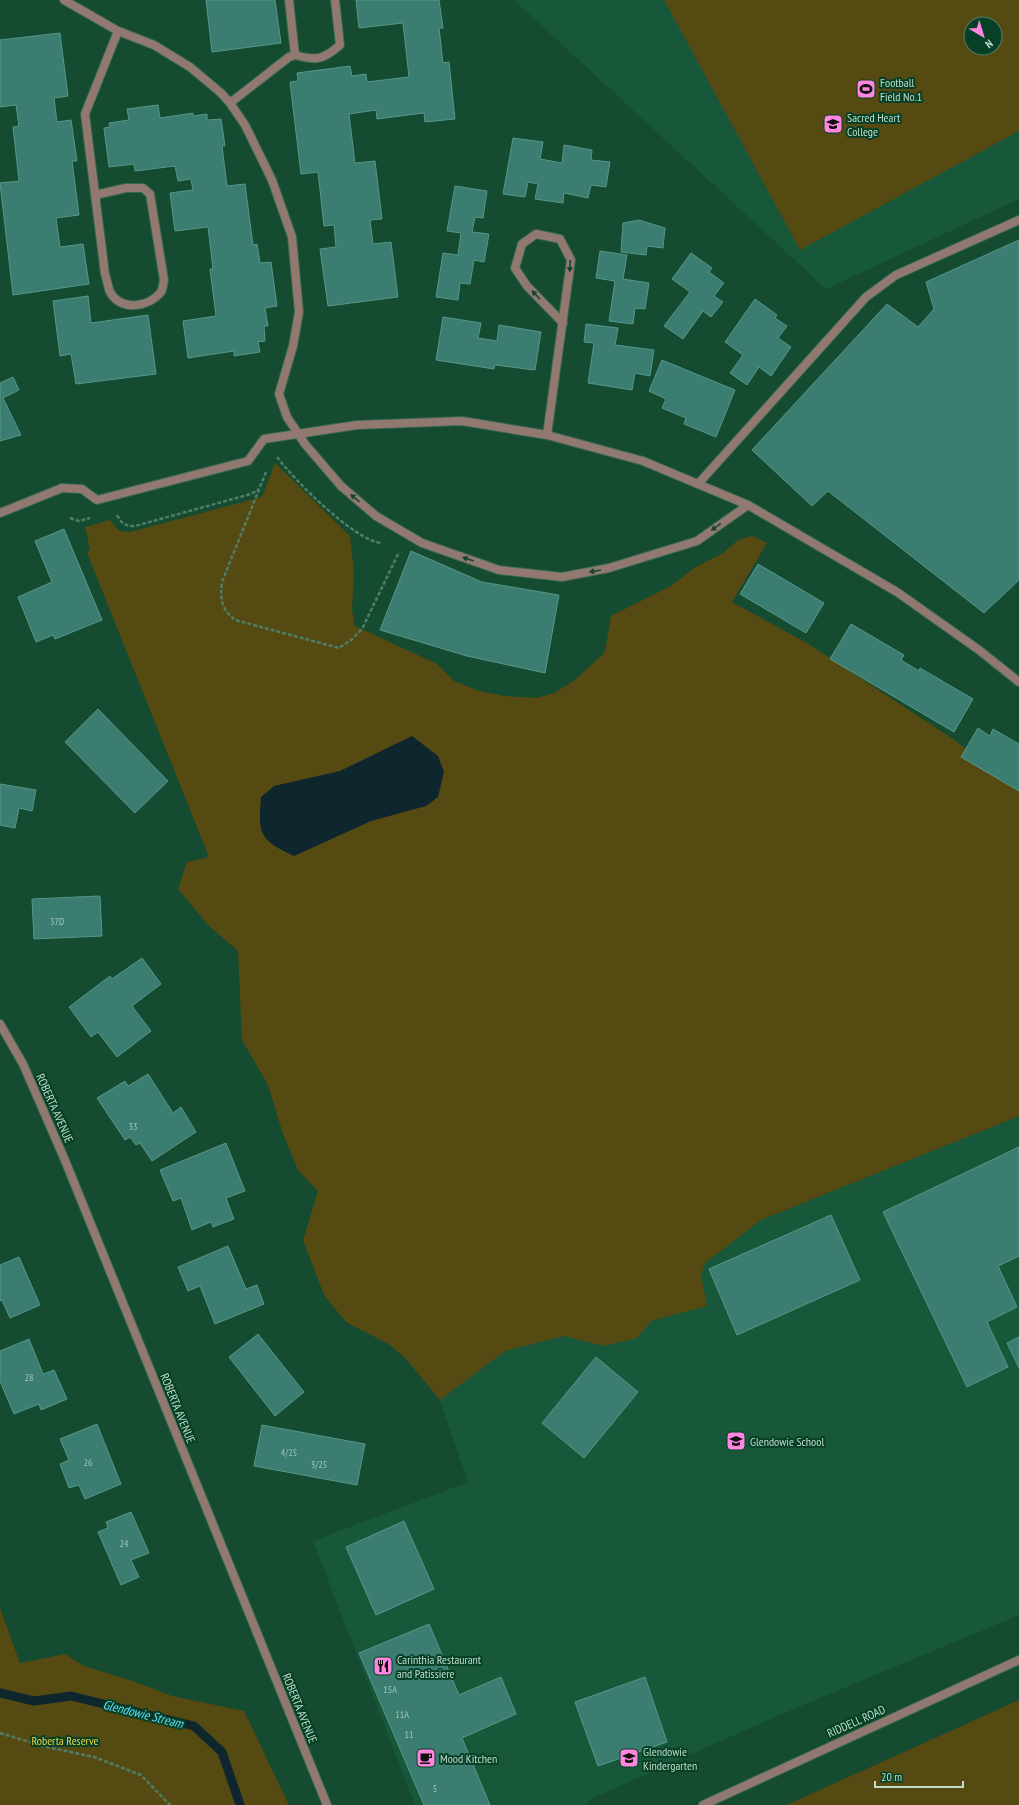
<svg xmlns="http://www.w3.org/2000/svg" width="1019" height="1805" viewBox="0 0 1019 1805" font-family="'PT Sans Narrow',sans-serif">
	<rect width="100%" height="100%" fill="#154b30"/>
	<path fill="#18583a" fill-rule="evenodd" d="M514,0H1019V199L826,289ZM971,24H995V48H971Z
		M1019,1116V1615L777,1716L591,1799L586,1805H415L313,1541L468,1482L424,1355Z"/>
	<path fill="#554a12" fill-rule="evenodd" d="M664,0H1019V131L800,250ZM971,24H995V48H971Z
		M275,463L350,536L354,572L352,610L355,626L437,664L454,681L479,691L504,696L537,698L554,693L575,680L605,652L611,616L671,586L694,568L723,553L738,540L752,536L767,543L732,602L807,643L953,739L1019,790V1116L761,1220L705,1263L701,1275L707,1306L651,1321L637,1338L604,1346L564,1336L505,1351L440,1400L406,1359L390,1345L346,1322L324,1295L303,1240L318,1191L298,1170L283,1134L268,1085L242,1040L238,951L209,926L178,889L187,862L209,857L87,553L90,549L85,527L110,520L119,531L130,532L262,497Z
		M0,1608L20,1663L65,1654L84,1666L133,1681L172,1696L244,1711L289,1805H0Z
		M1019,1700V1805H786L811,1794Z"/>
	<path fill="#0e262d" d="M412,736L438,756L444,772L438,797L426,806L371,821L294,856C259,840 258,834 261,797L274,786L340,771Z"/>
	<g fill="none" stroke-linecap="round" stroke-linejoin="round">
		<path stroke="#0e262d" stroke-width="9" d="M0,1693L34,1701L71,1696L194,1726L222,1752L240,1805"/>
	</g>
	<path fill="#3b7e71" stroke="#559889" d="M206,0H275L281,43L212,52Z
		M356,0H439L443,28H439L443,63L449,62L455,119L425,122L424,113L377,119L376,110L349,114L355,163L375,161L382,219L370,220L373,244L391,242L398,297L328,306L320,249L336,247L334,225L324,226L318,172L301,174L290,82L298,81L297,73L350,66L352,76L366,74L367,82L409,77L403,23L359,28Z
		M60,33L68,96L54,98L57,122L71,120L77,161H72L79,215L56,218L60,247L83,244L89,284L13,295L0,183L19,181L13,127L19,126L16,105L0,107V40Z
		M158,105L160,118L193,113V116L207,114V120L221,119L225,146H222L227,186L245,184L253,245L257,244L260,263L271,262L277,306L265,308L268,326H264L265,341L258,342L260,352L234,356V351L188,358L183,321L216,316L210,269H213L208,227L175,231L170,193L193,190L191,179L178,181L175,166L135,171L134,164L109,167L104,128L110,127L109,123L129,120L127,109Z
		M513,138L543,142L540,159L562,163L564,145L592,150L591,160L610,162L606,187L591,185L588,198L564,193L563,203L535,199L538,184L528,182L525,197L503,194Z
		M455,186L487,191L483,218L475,217L472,232L489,234L484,262L474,260L470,284L460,283L458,300L436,297L443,253L458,255L461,233L447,231Z
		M639,220L665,228L663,248L647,246L646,255L621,252L623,223Z
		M1019,240V580L984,613L828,491L812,506L752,450L887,304L918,327L934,309L926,282Z
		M600,251L627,255L623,279L649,283L645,309L635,308L633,324L609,321L615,281L596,278Z
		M691,253L712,268L709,272L724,283L714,296L723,302L711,317L703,311L683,339L664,326L690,292L672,279Z
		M88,296L91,323L148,315L156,374L76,384L71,354L60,356L53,301Z
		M755,299L777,315L775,318L787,326L778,338L791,347L771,376L759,367L747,385L730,373L743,355L725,342Z
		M443,317L481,323L478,338L497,341L499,325L541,332L535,370L495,365L494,369L436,360Z
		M586,324L618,328L615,345L654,350L650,376L635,373L632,390L588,383L594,343L584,342Z
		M662,360L735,390L716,437L684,424L686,418L662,408L666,399L649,391Z
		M13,377L19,390L3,398L21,435L0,441V383Z
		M64,529L102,620L55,639L53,635L36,642L18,597L52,582L35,541Z
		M411,551L482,582L559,595L545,673L467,656L380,630Z
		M758,564L824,603L806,633L740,594Z
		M851,624L904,655L901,660L919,671L920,668L973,699L954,732L830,659Z
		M98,709L168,781L135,813L65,742Z
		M978,728L990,736L993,729L1019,744V791L961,757Z
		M0,784L36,790L32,811L19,808L15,828L0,825Z
		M100,896L102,936L34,939L32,899Z
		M142,958L161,984L132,1006L151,1031L117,1057L98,1032L91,1037L69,1007L110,976L112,979Z
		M148,1074L173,1113L181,1107L196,1132L152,1161L140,1143L136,1145L130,1137L125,1140L97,1098L125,1081L128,1086Z
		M226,1143L245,1191L226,1198L234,1219L213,1227L211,1222L192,1230L181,1198L173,1201L160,1170Z
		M1019,1147V1256L998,1266L1017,1307L987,1322L1008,1367L967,1387L883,1212Z
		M831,1215L860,1280L737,1335L709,1269Z
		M228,1246L246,1289L257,1285L264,1304L215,1324L200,1286L188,1291L178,1267Z
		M19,1257L40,1305L10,1318L2,1300L0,1301V1265Z
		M258,1334L304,1392L275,1416L229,1357Z
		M1019,1337V1368L1007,1343Z
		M29,1339L43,1374L54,1370L67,1399L41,1410L39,1404L14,1414L0,1381V1351Z
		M596,1357L638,1392L584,1458L542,1423Z
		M97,1424L121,1484L85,1499L79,1485L69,1488L60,1464L69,1460L60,1439Z
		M262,1425L365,1444L357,1485L254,1466Z
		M131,1512L149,1553L131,1560L139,1577L121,1585L98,1532L108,1528L106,1522Z
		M404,1521L434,1589L376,1615L346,1547Z
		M429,1624L459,1695L501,1677L516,1714L462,1738L490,1805H424L359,1653Z
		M645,1677L667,1742L598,1766L575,1702Z"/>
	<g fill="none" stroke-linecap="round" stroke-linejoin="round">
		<g stroke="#37684f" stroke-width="10">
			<path id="service" d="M62,488L82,489L97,500L248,461L264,439L357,425L462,421L547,435L643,461L748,505L897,592L979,650L1019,682"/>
		</g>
		<g stroke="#37684f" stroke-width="10">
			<path id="minor" d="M64,0L118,31L154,45L190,67L221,93L230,103L245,125L272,180L292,237L299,312L293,346L279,394L287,417L305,444L341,486L376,516L422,543L499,570L562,577L609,568L697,541L748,505
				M289,0L295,55
				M230,103L289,57L295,55C316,61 323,60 340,45L335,0
				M95,195L126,188H143L150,194L164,280C163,284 163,289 161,292C149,307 121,312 110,292C108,287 107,280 105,274L85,114L118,31
				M547,435L571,260L560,239L536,234L522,244L515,268L527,286L563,323
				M698,484L866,297L896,275L1019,220
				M0,513L62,488"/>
		</g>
		<g stroke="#37684f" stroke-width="10">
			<path id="tertiary" d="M0,1024L23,1064L64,1158L327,1805
				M703,1805L1019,1660"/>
		</g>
		<path stroke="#507d66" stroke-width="2.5" stroke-dasharray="4 2" stroke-linecap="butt" d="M277,457C294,480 354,540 381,543
			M266,472L222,582C220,599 221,609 235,620L339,648L351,640L362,629L399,552
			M117,515C122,524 125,526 135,526L251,494L259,489
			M70,518L79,521L90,518
			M0,1733L42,1746L94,1757L141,1775L170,1805"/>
		<use href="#service" stroke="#917972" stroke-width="8"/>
		<use href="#minor" stroke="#917972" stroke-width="8"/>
		<use href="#tertiary" stroke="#917972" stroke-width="8"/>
	</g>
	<defs><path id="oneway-solid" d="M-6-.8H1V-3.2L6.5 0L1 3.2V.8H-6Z"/></defs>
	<g fill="#14462e">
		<use href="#oneway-solid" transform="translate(570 266) rotate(94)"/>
		<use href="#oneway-solid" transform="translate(536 295) rotate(-134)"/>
		<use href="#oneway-solid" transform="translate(355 498) rotate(-139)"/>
		<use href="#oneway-solid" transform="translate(716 527) rotate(144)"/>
		<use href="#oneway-solid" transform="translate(468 559) rotate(-161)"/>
		<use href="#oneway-solid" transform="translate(595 571) rotate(170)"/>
	</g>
	<defs>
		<g id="stadium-square" transform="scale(1)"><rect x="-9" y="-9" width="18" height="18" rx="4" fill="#ff85df" stroke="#064026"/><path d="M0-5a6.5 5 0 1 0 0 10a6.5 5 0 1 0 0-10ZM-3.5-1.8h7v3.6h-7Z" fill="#111"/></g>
		<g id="school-square" transform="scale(1)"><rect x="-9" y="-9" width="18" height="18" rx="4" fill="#ff85df" stroke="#064026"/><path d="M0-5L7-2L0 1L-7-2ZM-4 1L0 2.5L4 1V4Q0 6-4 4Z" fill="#111"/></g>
		<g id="restaurant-square" transform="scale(1)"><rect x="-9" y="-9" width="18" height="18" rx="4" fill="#ff85df" stroke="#064026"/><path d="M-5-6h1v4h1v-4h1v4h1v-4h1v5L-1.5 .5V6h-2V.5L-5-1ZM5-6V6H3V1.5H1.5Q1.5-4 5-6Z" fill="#111"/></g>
		<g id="cafe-square" transform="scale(1)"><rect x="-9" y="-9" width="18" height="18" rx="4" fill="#ff85df" stroke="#064026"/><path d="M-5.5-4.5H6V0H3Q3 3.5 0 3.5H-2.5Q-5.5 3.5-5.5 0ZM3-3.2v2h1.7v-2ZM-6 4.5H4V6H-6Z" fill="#111"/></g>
	</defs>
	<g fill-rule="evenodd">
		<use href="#stadium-square" x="866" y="89"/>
		<use href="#school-square" x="833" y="124"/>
		<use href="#school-square" x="736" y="1441"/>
		<use href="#restaurant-square" x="383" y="1666"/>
		<use href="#cafe-square" x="426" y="1758"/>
		<use href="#school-square" x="629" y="1758"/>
	</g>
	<g text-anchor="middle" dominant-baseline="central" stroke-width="4" stroke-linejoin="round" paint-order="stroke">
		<g font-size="10" fill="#a0c4b4">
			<text x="57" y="921">37D</text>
			<text x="133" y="1126">33</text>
			<text x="29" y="1377">28</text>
			<text x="289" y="1452">4/25</text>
			<text x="88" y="1462">26</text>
			<text x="319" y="1464">3/25</text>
			<text x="124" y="1543">24</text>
			<text x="390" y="1689">15A</text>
			<text x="402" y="1714">11A</text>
			<text x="409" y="1734">11</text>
			<text x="435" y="1788">5</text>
		</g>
		<g font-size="12" fill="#c1dccb" stroke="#064026" text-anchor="start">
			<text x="880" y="82">Football<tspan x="880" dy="14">Field No.1</tspan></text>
			<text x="847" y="117">Sacred Heart<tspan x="847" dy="14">College</tspan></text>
			<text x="750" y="1441">Glendowie School</text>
			<text x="397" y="1659">Carinthia Restaurant<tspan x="397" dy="14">and Patissiere</tspan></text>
			<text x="643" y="1751">Glendowie<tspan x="643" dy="14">Kindergarten</tspan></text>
			<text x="440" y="1758">Mood Kitchen</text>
		</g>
		<g font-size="12" fill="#c1dccb" stroke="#064026">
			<text transform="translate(55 1108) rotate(66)">ROBERTA AVENUE</text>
			<text transform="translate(178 1408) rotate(68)">ROBERTA AVENUE</text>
			<text transform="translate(300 1708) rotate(68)">ROBERTA AVENUE</text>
			<text transform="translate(856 1721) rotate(-24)">RIDDELL ROAD</text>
		</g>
		<g font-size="12" fill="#edd248" stroke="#064026">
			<text x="65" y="1740">Roberta Reserve</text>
		</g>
		<g font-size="13" font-style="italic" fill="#62dbfb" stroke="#064026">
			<text transform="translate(143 1714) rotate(14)">Glendowie Stream</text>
		</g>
	</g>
	<g transform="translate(983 36) rotate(142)"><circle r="19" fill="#064026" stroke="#517e68"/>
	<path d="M0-3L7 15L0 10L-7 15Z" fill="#ff85df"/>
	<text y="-6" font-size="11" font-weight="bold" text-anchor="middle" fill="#c1dccb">N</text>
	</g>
	<path d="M875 1781v6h88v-6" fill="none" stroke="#c1dccb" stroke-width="2"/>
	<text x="881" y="1781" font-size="12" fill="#c1dccb" stroke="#064026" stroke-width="3" paint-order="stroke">20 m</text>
</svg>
